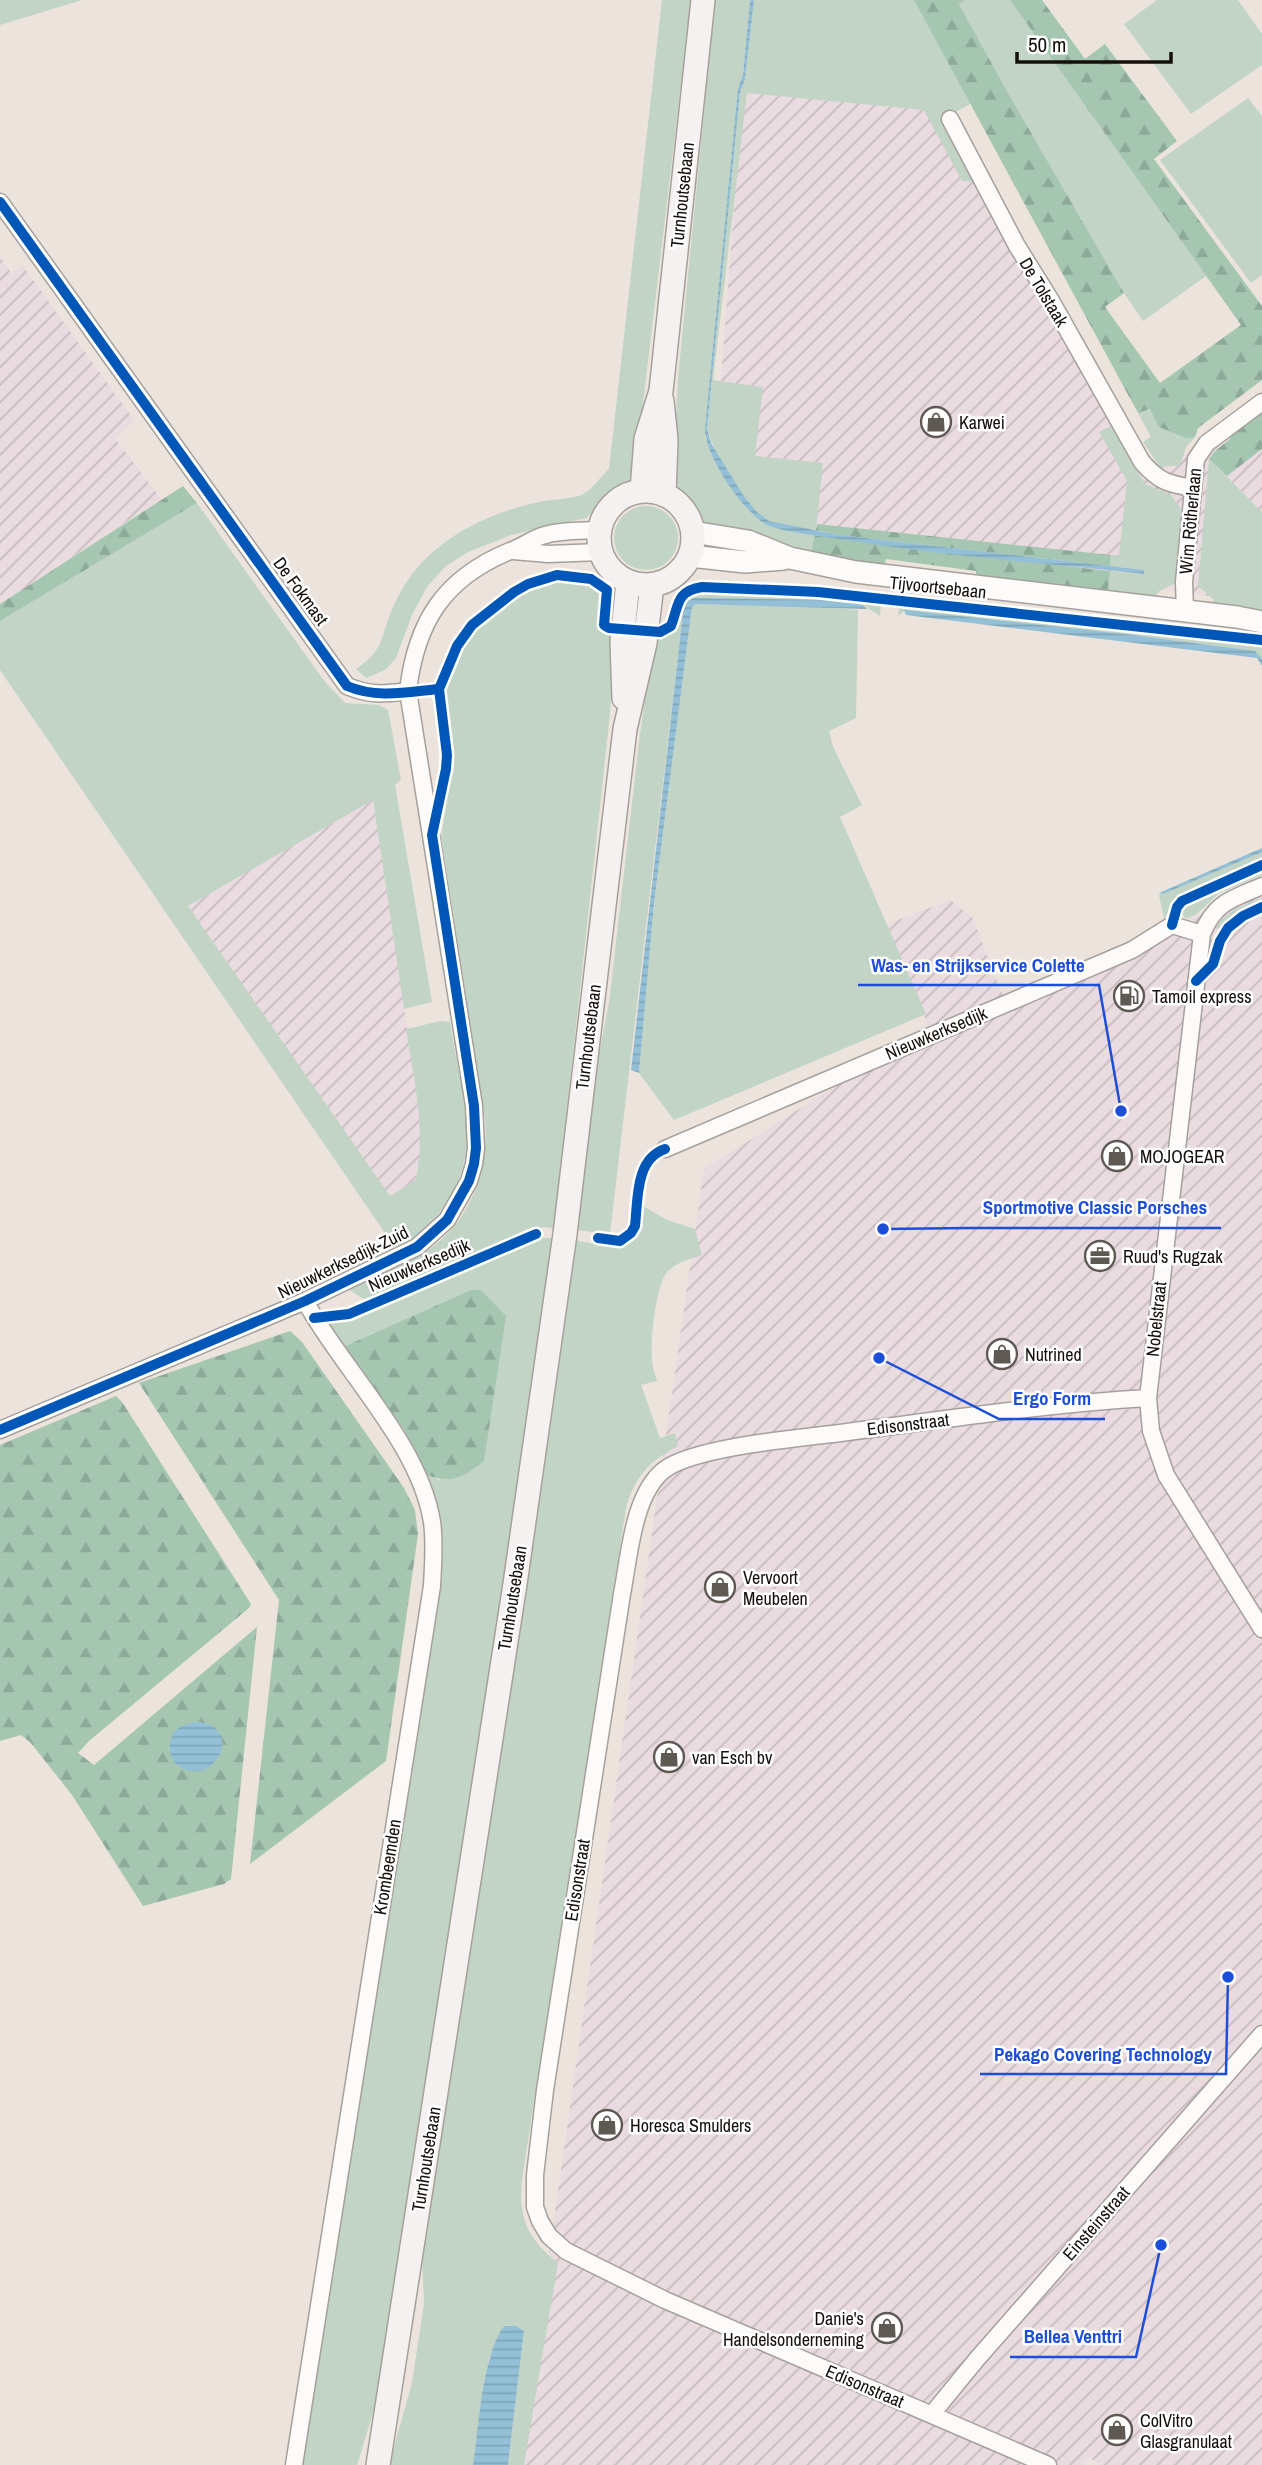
<svg xmlns="http://www.w3.org/2000/svg" width="1262" height="2465" viewBox="0 0 1262 2465" font-family="'Archivo Narrow',sans-serif">
	<defs>
		<pattern id="industrial-furrows" width="10" height="10" patternUnits="userSpaceOnUse" patternTransform="scale(1.75)"><rect width="10" height="10" fill="#e9dbe0"/><path d="M-1 1l2-2M0 10L10 0M9 11l2-2" fill="none" stroke="#c7bbbf"/></pattern>
		<pattern id="forest-firs" width="22" height="20" patternUnits="userSpaceOnUse" patternTransform="scale(1.75)"><rect width="22" height="20" fill="#a5c7b2"/><path d="M5 1l3.5 6h-7zM16 11l3.5 6h-7z" fill="#8daa98"/></pattern>
		<pattern id="water-rules" width="6" height="5" patternUnits="userSpaceOnUse" patternTransform="scale(1.75)"><rect width="6" height="5" fill="#93c0d7"/><path d="M0 2.5h6" fill="none" stroke="#7ea4b7"/></pattern>
	</defs>
	<rect width="100%" height="100%" fill="#ebe3dc"/>
	<path fill="url(#industrial-furrows)" d="M743,89L926,103L1144,460L1212,451L1262,412V627L1208,596L710,522Z
		M0,257L11,273L23,266L134,420L115,438L161,499L0,604Z
		M373,799L421,1123V1145L416,1180L390,1197L188,906Z
		M1262,888V2465H1100L1089,2457L1084,2465H519L704,1169L929,1027L885,925L950,900L972,917L1004,998Z"/>
	<path fill="#c1d4c5" d="M0,0H82L0,25Z
		M662,0H691L635,471L630,480L586,518L511,535L468,552L446,566L427,587L412,615L396,658L385,670L366,678L356,669C386,649 380,636 393,607C403,585 415,567 434,551C463,526 502,510 539,502C551,499 572,499 582,495C591,491 601,476 609,469Z
		M715,0H750L743,75L738,88L722,274L740,90L745,79L754,0H914L972,103L941,120L975,182L962,181L924,110L747,93L713,380L763,387L755,456L823,463L816,530C802,528 780,528 768,520C747,509 713,452 707,429L719,306L705,437L726,481L755,515L769,526L815,535L811,552L761,536L712,526L703,522L680,492L673,473L678,378Z
		M965,0H1010L1206,276L1143,321L1124,293L1008,93L959,4Z
		M1157,0H1238L1262,34V65L1191,114L1124,24Z
		M1248,98L1262,116V275L1251,283L1160,160Z
		M1150,409L1186,437H1195L1186,447L1180,466H1165L1162,470L1143,442L1151,437L1138,413Z
		M1111,426L1145,484L1170,494L1180,507L1182,519L1175,583L1158,592L1157,596L1108,590L1110,571L1144,574V570L1110,566L1111,555H1119L1127,481L1099,432Z
		M1209,459L1262,512V610L1213,603V599L1198,586Z
		M197,503L325,682L345,703L379,705L388,710L401,780L395,785L432,1002L404,1009L373,800L188,906L390,1196L416,1180C426,1126 414,1082 406,1029L441,1021L450,1022C455,1057 471,1118 466,1151C460,1195 432,1228 398,1252L0,670V621Z
		M614 538a32 32 0 1 1 64 0a32 32 0 1 1-64 0Z
		M558,581L581,582L600,590L598,623L603,630L615,633L610,714L554,1228L544,1227L522,1233L374,1297L364,1299L346,1288C375,1275 410,1265 435,1245C473,1215 489,1167 485,1119L441,837L453,760L445,694L462,649L476,629L492,614L527,589Z
		M702,592L810,596L881,602L880,616L863,605L684,603L610,1234L576,1230L597,1064L609,1003L640,734L654,637C696,634 662,599 702,592Z
		M695,604L813,606L858,610L856,718L829,731L833,747L862,805L840,817L926,1014L674,1120L639,1073L654,903L692,607Z
		M899,606L1255,643L1262,644V659L1255,651L1133,635L904,611L898,616Z
		M1262,852V862L1183,896L1164,918L1159,895Z
		M1262,869V875L1218,894L1197,914L1186,919L1182,914V906L1187,901Z
		M1262,898V904L1240,913L1222,931L1216,928C1225,911 1245,905 1262,898Z
		M643,1206L667,1220L695,1229L702,1255C691,1259 676,1262 667,1272C656,1285 650,1341 652,1359C652,1366 655,1373 657,1381L641,1385L660,1438L675,1433L678,1446C650,1460 634,1478 626,1508L522,2179C518,2217 527,2238 558,2263L524,2465H508L524,2332C517,2326 513,2325 504,2326L489,2358L473,2465H389L412,2383L424,2303L422,2257L526,1589L574,1240C604,1245 617,1253 640,1231Z
		M543,1238H553L454,1920L380,2390L357,2465H301L439,1587L433,1498L426,1475L440,1480L506,1317L481,1290H471L343,1347L324,1321L355,1316L531,1241Z"/>
	<path fill="url(#forest-firs)" d="M914,0H965L959,4L1008,93L1124,293L1105,307L1160,383L1241,325L1010,0H1042L1085,59L1105,44L1177,141L1154,159L1262,306V380L1198,428L1195,437L1186,438L1159,427L1150,409L1138,413Z
		M1262,412V449L1227,476L1209,459L1215,451L1230,439L1229,436Z
		M183,486L197,503L0,621V604Z
		M817,524L1111,555L1110,566L839,535L816,530Z
		M815,535L948,553L1110,571L1108,590L976,576V571L886,559L885,565L840,560L811,552Z
		M471,1290H481L506,1316L484,1461C464,1477 452,1484 426,1475L404,1430L343,1347Z
		M290,1331L302,1342L404,1488L415,1510L418,1534L386,1761L250,1864L279,1600L139,1383Z
		M116,1396L122,1402L251,1604L249,1608L89,1741L78,1753L94,1765L257,1627L231,1879L224,1884L143,1906L72,1795L30,1742L21,1735L0,1741V1445Z"/>
	<path fill="url(#water-rules)" d="M750,0H754L745,79L740,92L707,429L711,443L743,495L756,511L769,521L839,535L1144,570V574C1045,563 945,556 846,540C827,537 783,532 767,525C743,512 705,456 705,429L738,88L743,75Z
		M694,598L821,600L863,605L867,609L696,604L692,607L654,903L639,1073L631,1070L684,603Z
		M904,610L1133,635L1255,651L1262,659V666L1257,658L906,615Z
		M1262,848V852L1163,894L1159,893Z
		M196,1722C245,1725 217,1786 181,1768C168,1761 166,1741 176,1730C182,1725 189,1724 196,1722Z
		M504,2326H516L524,2331L508,2465H473C479,2427 482,2356 504,2326Z"/>
	<g fill="none" stroke-linecap="round" stroke-linejoin="round">
		<g stroke="#a6a09b" stroke-width="19">
			<path id="minor" d="M950,119L1017,246L1050,299L1142,462C1159,482 1169,484 1193,488
				M0,202L347,686C371,696 384,694 408,691
				M513,551L548,554L600,552
				M1185,611L1184,582L1196,459L1207,443L1262,402
				M1262,886C1232,899 1215,902 1202,934L1148,1398L1151,1431L1166,1475L1262,1629
				M665,1149L1132,950L1172,925L1202,934
				M0,1430L305,1301L417,1247L447,1220L469,1181L474,1164L476,1148L474,1106L408,691C416,622 444,578 510,551C522,547 533,538 545,535C561,530 582,531 599,530
				M932,2414L977,2359L1262,2034
				M294,2465L432,1586C433,1565 435,1543 432,1522C420,1444 342,1369 305,1301
				M1048,2465L665,2300L566,2251L549,2236L540,2221L535,2207V2175L545,2090L622,1594C629,1558 633,1494 664,1470C694,1447 800,1438 840,1433C942,1420 1045,1404 1148,1398"/>
		</g>
		<g stroke="#a6a09b" stroke-width="24">
			<path id="tertiary" d="M693,532L748,541L790,558L856,572L1237,617L1262,622
				M690,556L745,562L784,559"/>
		</g>
		<g stroke="#a6a09b" stroke-width="26">
			<path id="secondary" d="M662,401L666,440L664,495
				M599 538a47 47 0 1 1 94 0a47 47 0 1 1-94 0Z
				M642,491L646,439L661,391L703,0
				M624,698L622,641L628,582
				M378,2465L515,1584L565,1234L625,729L645,643L652,585"/>
		</g>
		<use href="#minor" stroke="#fcfbfa" stroke-width="16"/>
		<use href="#tertiary" stroke="#fcfbfa" stroke-width="21"/>
		<use href="#secondary" stroke="#f5f1f0" stroke-width="23"/>
		<g stroke="#fff" stroke-width="15">
			<path id="cycleway" d="M0,202L347,686C378,699 407,692 439,689
				M1172,925L1177,907L1182,901L1262,865
				M1196,981L1213,964L1220,941L1228,928L1243,916L1262,907
				M598,1238L620,1241L631,1233L635,1226C638,1200 635,1159 665,1149
				M314,1318L349,1314L536,1234
				M0,1430L305,1301L417,1247L447,1220L469,1181L474,1164L476,1148L474,1106L432,835L446,769L447,755L439,689L457,646L472,625L514,592L528,584L557,575L591,579L607,590L604,625L609,628L660,632L671,626C679,605 676,591 702,587L818,592L1262,640"/>
		</g>
		<use href="#cycleway" stroke="#0057b8" stroke-width="10"/>
	</g>
	<defs>
		<g id="shop-ring" transform="scale(1.575)"><circle r="9.5" fill="#fff" stroke="#5f5954" stroke-width="1.5"/><path d="M-5-2.5h2.3a2.7 3.5 0 0 1 5.4 0H5L5.5 6h-11ZM-1.5-2.5h3a1.5 2.3 0 0 0-3 0Z" fill="#5f5954"/></g>
		<g id="fuel-ring" transform="scale(1.575)"><circle r="9.5" fill="#fff" stroke="#5f5954" stroke-width="1.5"/><path d="M-5.5-6h7V0h2V4h1.3V-2.5L3-4.5l.8-.8L6-3V5H2.5V1h-1V6h-7ZM-4.2-4.7v3.2H.2V-4.7Z" fill="#5f5954"/></g>
		<g id="office-ring" transform="scale(1.575)"><circle r="9.5" fill="#fff" stroke="#5f5954" stroke-width="1.5"/><path d="M-6-3h4V-5.5h4V-3h4V5H-6ZM-1-4.5V-3h2v-1.5ZM-6 0V1H6V0Z" fill="#5f5954"/></g>
	</defs>
	<g fill-rule="evenodd">
		<use href="#shop-ring" x="936" y="422"/>
		<use href="#fuel-ring" x="1129" y="996"/>
		<use href="#shop-ring" x="1117" y="1156"/>
		<use href="#office-ring" x="1100" y="1256"/>
		<use href="#shop-ring" x="1002" y="1354"/>
		<use href="#shop-ring" x="720" y="1587"/>
		<use href="#shop-ring" x="669" y="1757"/>
		<use href="#shop-ring" x="607" y="2125"/>
		<use href="#shop-ring" x="887" y="2328"/>
		<use href="#shop-ring" x="1117" y="2430"/>
	</g>
	<g text-anchor="middle" dominant-baseline="central" stroke-width="5" stroke-linejoin="round" paint-order="stroke">
		<g font-size="18" fill="#140f0b" stroke="#fff">
			<text transform="translate(682 195) rotate(-84)">Turnhoutsebaan</text>
			<text transform="translate(1044 292) rotate(59)">De Tolstaak</text>
			<text transform="translate(1190 521) rotate(-85)">Wim Rötherlaan</text>
			<text transform="translate(938 587) rotate(6)">Tijvoortsebaan</text>
			<text transform="translate(301 591) rotate(54)">De Fokmast</text>
			<text transform="translate(936 1033) rotate(-23)">Nieuwkerksedijk</text>
			<text transform="translate(588 1037) rotate(-83)">Turnhoutsebaan</text>
			<text transform="translate(343 1262) rotate(-26)">Nieuwkerksedijk-Zuid</text>
			<text transform="translate(419 1265) rotate(-23)">Nieuwkerksedijk</text>
			<text transform="translate(1156 1319) rotate(-84)">Nobelstraat</text>
			<text transform="translate(908 1424) rotate(-7)">Edisonstraat</text>
			<text transform="translate(512 1598) rotate(-81)">Turnhoutsebaan</text>
			<text transform="translate(387 1867) rotate(-81)">Krombeemden</text>
			<text transform="translate(577 1880) rotate(-81)">Edisonstraat</text>
			<text transform="translate(426 2159) rotate(-81)">Turnhoutsebaan</text>
			<text transform="translate(1096 2223) rotate(-49)">Einsteinstraat</text>
			<text transform="translate(865 2386) rotate(23)">Edisonstraat</text>
		</g>
		<g font-size="18" fill="#140f0b" stroke="#fff" text-anchor="start">
			<text x="959" y="422">Karwei</text>
			<text x="1152" y="996">Tamoil express</text>
			<text x="1140" y="1156">MOJOGEAR</text>
			<text x="1123" y="1256">Ruud's Rugzak</text>
			<text x="1025" y="1354">Nutrined</text>
			<text x="743" y="1577">Vervoort<tspan x="743" dy="21">Meubelen</tspan></text>
			<text x="692" y="1757">van Esch bv</text>
			<text x="630" y="2125">Horesca Smulders</text>
			<text x="864" y="2318" text-anchor="end">Danie's<tspan x="864" dy="21">Handelsonderneming</tspan></text>
			<text x="1140" y="2420">ColVitro<tspan x="1140" dy="21">Glasgranulaat</tspan></text>
		</g>
	</g>
	<path fill="none" stroke="#1d4ed8" stroke-width="2.5" d="M1121 1111L1099 985H858M883 1229L969 1228H1221M879 1358L999 1419H1105M1228 1977L1226 2074H980M1161 2245L1136 2357H1010"/>
	<g fill="#1d4ed8" stroke="#fff" stroke-width="2.5">
		<circle cx="1121" cy="1111" r="7"/>
		<circle cx="883" cy="1229" r="7"/>
		<circle cx="879" cy="1358" r="7"/>
		<circle cx="1228" cy="1977" r="7"/>
		<circle cx="1161" cy="2245" r="7"/>
	</g>
	<g font-size="19" text-anchor="middle" font-weight="bold" fill="#1d4ed8" stroke="#fff" stroke-width="5" stroke-linejoin="round" paint-order="stroke">
		<text x="978" y="972">Was- en Strijkservice Colette</text>
		<text x="1095" y="1214">Sportmotive Classic Porsches</text>
		<text x="1052" y="1405">Ergo Form</text>
		<text x="1103" y="2061">Pekago Covering Technology</text>
		<text x="1073" y="2343">Bellea Venttri</text>
	</g>
	<path d="M1017 52v10h154v-10" fill="none" stroke="#140f0b" stroke-width="3.5"/>
	<text x="1028" y="52" font-size="21" fill="#140f0b" stroke="#ffffff" stroke-width="5" paint-order="stroke">50 m</text>
</svg>
